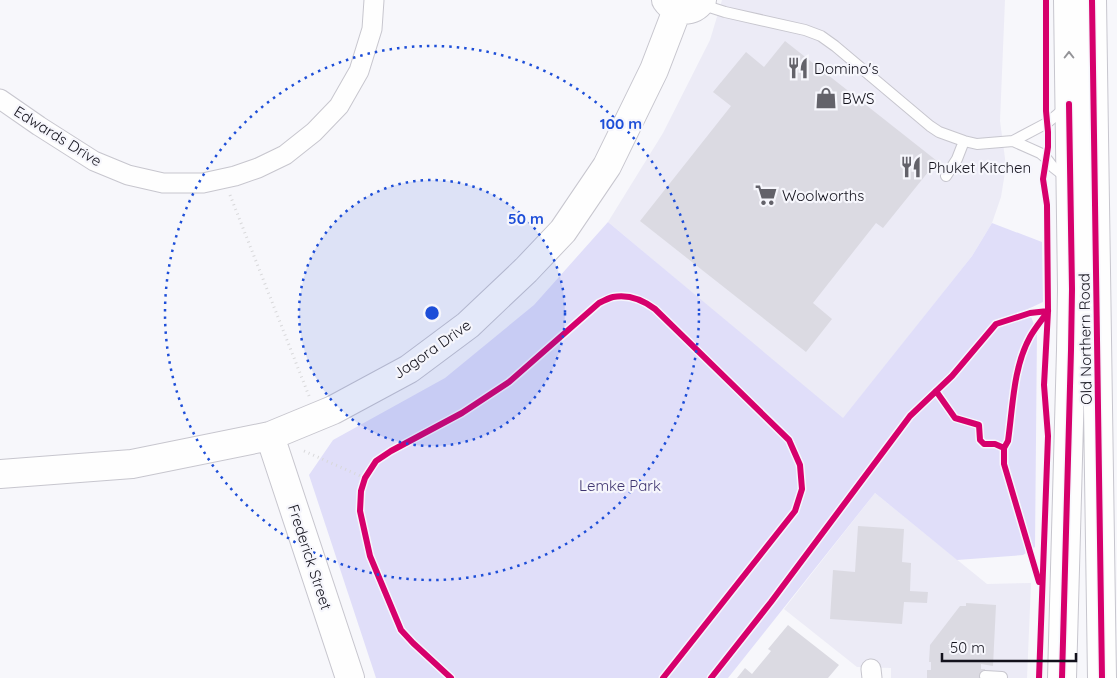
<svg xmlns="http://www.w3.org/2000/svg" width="1117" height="678" viewBox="0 0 1117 678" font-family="Quicksand,sans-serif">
	<rect width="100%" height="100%" fill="#f7f7fb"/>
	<path fill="#ecebf6" d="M722,0H1005L1000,121L1006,166L1001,197L992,223L972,256L843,419L608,222L663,133L710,40Z
		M875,493L987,584L1031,583L1027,678H891V668L857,667L784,609Z"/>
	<path fill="#e0def9" d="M608,222L843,418L972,256L992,223L1042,242L1043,302L1028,309L1037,332L1035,547L1023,555L957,560L875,493L728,678H376L309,475L333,440L445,378L534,305Z"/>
	<path fill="#dbdae2" d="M785,41L937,161L883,228L876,223L813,303L832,319L806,352L640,221L731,106L713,92L746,52L764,67Z
		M858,526L904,529L902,562L911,563L910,591L928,592L927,603L904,602L902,624L830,619L833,570L855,572Z
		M966,603L996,605L993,666L981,664V669H985V678H927V670H931V662H929L930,645L960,606H966Z
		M788,625L839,665L828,678H737L745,668L752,674L771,651L768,649Z"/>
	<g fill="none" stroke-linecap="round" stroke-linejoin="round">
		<g stroke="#c7c6ce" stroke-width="12">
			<path id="lane" d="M700,4L725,12L805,30L821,36L835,46L930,126L939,132L964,141L977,144L1013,141L1047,123L1065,108
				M1013,141L1040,153L1046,158L1053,167L1067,178
				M946,176L957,159L964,141
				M985,676L1002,677"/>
		</g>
		<g stroke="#c7c6ce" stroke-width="21">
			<path id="street" d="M0,99L39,126L94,161L128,175L163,183H203L235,176L258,168L285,155L314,132L339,106L359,71L372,29L374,0
				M871,669L872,678"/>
		</g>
		<g stroke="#c7c6ce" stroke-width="30">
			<path id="secondary" d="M666,0C675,13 693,13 702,0
				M270,436L350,678
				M0,474L132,464L270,436L333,410L409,369L468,325L526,270L563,231L607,166L654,70L677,10"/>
		</g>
		<g stroke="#c7c6ce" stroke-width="30">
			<path id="highway" d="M1092,0L1102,678
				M1062,678L1071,350L1072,289L1068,0"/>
		</g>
		<path stroke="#d8d8da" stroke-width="3" stroke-dasharray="1 4" stroke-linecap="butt" d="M230,195L309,396
			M304,451L365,478"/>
		<use href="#lane" stroke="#fefefe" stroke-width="10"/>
		<use href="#street" stroke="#fefefe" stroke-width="19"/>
		<use href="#secondary" stroke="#fefefe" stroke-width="28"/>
		<use href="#highway" stroke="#fefefe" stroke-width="28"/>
		<g stroke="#f6f6fc" stroke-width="9">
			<path id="cycleway" d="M1092,0L1102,678
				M936,391L955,418L979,425L980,440L984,444H995L1004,448V464L1039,582
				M1004,448L1008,441C1013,406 1013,368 1030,337C1035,328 1042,320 1048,311
				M451,678L413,643L401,630L370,556L360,511L361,491L365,478L376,461L391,451L462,413L509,382L599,303C603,301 609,298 613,297C629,294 643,300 655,309L789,440L800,465L802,489L795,511L663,678
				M711,678L771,602L910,416L952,376L996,324L1030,313L1048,311
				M1039,678L1048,436L1044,385L1048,311L1047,205L1043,179L1048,147V132L1046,111V0
				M1062,678L1071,350L1072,289L1069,104"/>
		</g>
		<use href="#cycleway" stroke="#d6006c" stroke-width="6"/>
	</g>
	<defs><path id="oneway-chevron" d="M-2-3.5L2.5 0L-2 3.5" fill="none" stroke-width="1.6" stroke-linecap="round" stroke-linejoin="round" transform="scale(1.25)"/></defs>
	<use stroke="#949498" href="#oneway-chevron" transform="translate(1069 55) rotate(-90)"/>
	<circle cx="432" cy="313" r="133" fill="#1d4ed8" fill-opacity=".12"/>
	<g fill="none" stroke="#1d4ed8" stroke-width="2.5" stroke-dasharray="2.5 5">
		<circle cx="432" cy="313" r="133"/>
		<circle cx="432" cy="313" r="267"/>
	</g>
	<defs>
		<g id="restaurant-bare" transform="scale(1.725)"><path d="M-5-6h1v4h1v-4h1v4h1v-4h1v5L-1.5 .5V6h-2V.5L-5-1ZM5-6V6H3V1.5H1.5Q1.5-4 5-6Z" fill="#63626a" stroke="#f6f6fc" stroke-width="2.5" paint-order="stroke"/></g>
		<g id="shop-bare" transform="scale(1.725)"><path d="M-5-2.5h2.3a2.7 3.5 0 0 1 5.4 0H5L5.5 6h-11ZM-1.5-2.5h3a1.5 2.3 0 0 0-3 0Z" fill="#63626a" stroke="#f6f6fc" stroke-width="2.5" paint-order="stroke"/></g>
		<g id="supermarket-bare" transform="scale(1.725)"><path d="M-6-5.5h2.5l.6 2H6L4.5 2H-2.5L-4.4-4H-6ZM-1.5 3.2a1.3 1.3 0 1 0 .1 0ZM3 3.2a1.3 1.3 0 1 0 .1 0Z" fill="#63626a" stroke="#f6f6fc" stroke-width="2.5" paint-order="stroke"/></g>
	</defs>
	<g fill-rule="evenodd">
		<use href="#restaurant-bare" x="798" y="68"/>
		<use href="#shop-bare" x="826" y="98"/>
		<use href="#restaurant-bare" x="911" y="167"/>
		<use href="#supermarket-bare" x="766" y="195"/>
	</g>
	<g text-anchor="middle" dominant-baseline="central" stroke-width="4.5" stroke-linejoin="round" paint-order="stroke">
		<g font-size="15" fill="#13121c" stroke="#f6f6fc" text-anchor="start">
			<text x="814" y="68">Domino's</text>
			<text x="842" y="98">BWS</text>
			<text x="928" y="167">Phuket Kitchen</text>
			<text x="782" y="195">Woolworths</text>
		</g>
		<g font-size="15" fill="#13121c" stroke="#f6f6fc">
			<text transform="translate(58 136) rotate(32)">Edwards Drive</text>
			<text transform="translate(1085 339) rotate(-91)">Old Northern Road</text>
			<text transform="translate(432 349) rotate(-35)">Jagora Drive</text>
			<text transform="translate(310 557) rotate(72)">Frederick Street</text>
		</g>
		<g font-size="15" fill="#3f3570" stroke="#f6f6fc">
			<text x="620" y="485">Lemke Park</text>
		</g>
	</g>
	<circle cx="432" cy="313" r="8" fill="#1d4ed8" stroke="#f6f6fc" stroke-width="2.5"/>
	<g font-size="15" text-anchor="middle" font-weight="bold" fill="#1d4ed8" stroke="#f6f6fc" stroke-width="4.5" stroke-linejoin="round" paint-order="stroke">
		<text x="621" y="129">100 m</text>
		<text x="526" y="224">50 m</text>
	</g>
	<path d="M942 653v8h134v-8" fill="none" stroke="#13121c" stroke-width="2.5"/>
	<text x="950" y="653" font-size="15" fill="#13121c" stroke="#f6f6fc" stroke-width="4" paint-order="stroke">50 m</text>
</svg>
